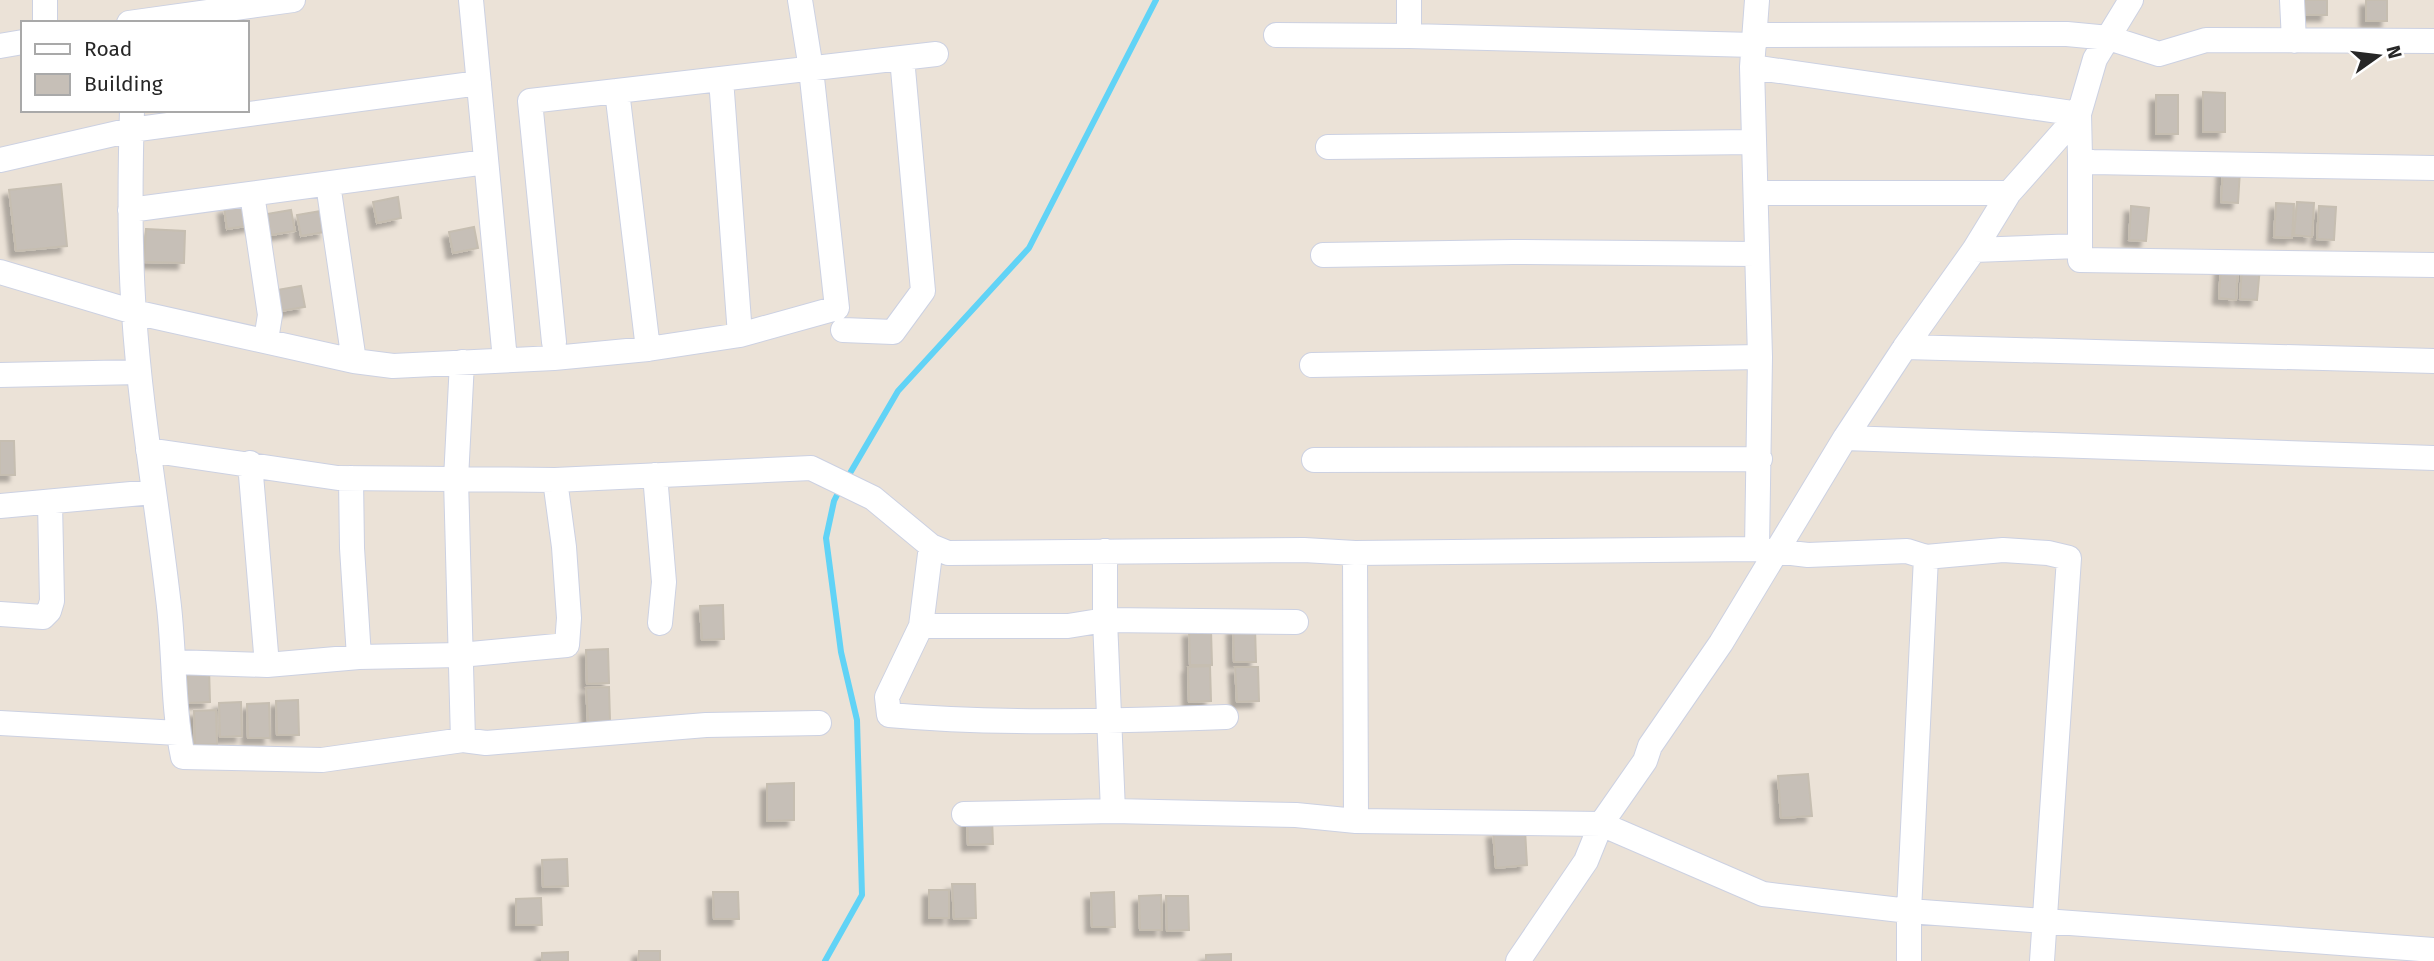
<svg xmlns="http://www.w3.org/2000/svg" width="2434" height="961" viewBox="0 0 2434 961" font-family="'Fira Sans',sans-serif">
	<defs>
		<filter id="shadow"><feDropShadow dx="-6" dy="6" stdDeviation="2" flood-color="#0004"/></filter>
	</defs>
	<rect width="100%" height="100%" fill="#ebe2d7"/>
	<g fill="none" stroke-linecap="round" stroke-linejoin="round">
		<path stroke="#61d3f6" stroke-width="6" d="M846,480L898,391L1029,248L1156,0
			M825,961L862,895L857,720L841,652L826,538L834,501L840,489"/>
	</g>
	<path fill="#c6bfb7" stroke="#c6beb1" stroke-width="2" filter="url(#shadow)" d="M2305,0H2327V15H2305Z
		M2366,0H2387V21H2366Z
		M2203,92L2225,93V132H2203Z
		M2156,95H2178V134H2156Z
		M2223,168L2240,170L2238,203L2221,202Z
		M61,184L67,246L16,251L9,190Z
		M398,197L401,218L377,223L373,202Z
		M2297,202L2314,203L2312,237L2294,235Z
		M2276,203L2294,204L2292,238L2274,237Z
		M248,204L252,225L227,229L224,208Z
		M2131,206L2149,208L2146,241L2129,240Z
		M2319,206L2336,207L2334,240L2317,239Z
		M291,210L295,231L271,235L267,214Z
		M321,211L325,232L301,236L297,215Z
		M474,227L478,248L453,253L449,232Z
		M146,229L185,231L184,263L144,262Z
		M2221,265L2238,266L2236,300L2219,298Z
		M2242,265L2260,267L2257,300L2240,299Z
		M301,286L305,307L280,311L277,290Z
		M0,441H14L15,475H0Z
		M723,605L724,639L702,640L700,606Z
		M1255,627L1256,662H1234L1233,628Z
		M1211,630L1212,665H1190L1189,631Z
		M608,649L609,683L587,684L586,650Z
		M1210,666L1211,701L1189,702L1188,667Z
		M1235,667H1258L1259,701L1237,702Z
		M187,668H209L210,702L188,703Z
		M609,687L610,721L588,722L586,688Z
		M298,700L299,735H277L276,701Z
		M241,702L242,736L220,737L219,703Z
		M269,703L270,738H248L247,704Z
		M216,710L217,744L195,745L194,711Z
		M1808,774L1812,816L1781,818L1778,776Z
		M794,783V820L767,821V784Z
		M967,818H992L993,844L968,845Z
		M1525,830L1527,865L1496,868L1493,832Z
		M567,859L568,886L543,887L542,860Z
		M952,884H975L976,918L954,919Z
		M929,890H949V918H929Z
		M713,892H738L739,919H714Z
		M1114,892L1115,927H1092L1091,893Z
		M1161,895L1162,930H1140L1139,896Z
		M1166,896H1188L1189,930L1167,931Z
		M541,898L542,925H516V899Z
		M639,951H660V961H638Z
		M568,952V961H542V953Z
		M1231,954V961H1206V955Z"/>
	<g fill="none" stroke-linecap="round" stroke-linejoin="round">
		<g stroke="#ccd1e2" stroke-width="26">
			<path id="street" d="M471,0L505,360
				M1757,0L1752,67L1760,357L1757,549
				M2131,0L2095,59L2079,114L2080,157L2091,162L2434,168
				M2292,0L2294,41
				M45,23V0
				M129,23L293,0
				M1276,35L1409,36V0
				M1756,35L2067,34L2109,38L2159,54L2206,40L2434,41
				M1409,36L1754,45
				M0,46L23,42
				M721,79L740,335
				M132,110C130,178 129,245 134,313C140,408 157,503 168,598C175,651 172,705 183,757L322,760L463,740L486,743L706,725L819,723
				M1328,147L1752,142
				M2080,157V260L2434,265
				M0,160L131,130L479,83
				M328,184L354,361L393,366L554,358L648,349L740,335L837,308L811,69L800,0
				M1757,193H2009
				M252,194L270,315L266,340
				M130,210L486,162
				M1974,250L2078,246
				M1323,255L1513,252L1756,254
				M0,272L134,312L354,361
				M843,330L893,332L923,291L902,58
				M554,342L530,101L617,91
				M1905,347L2434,361
				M648,349L617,91L936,54
				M462,362L456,479L463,740
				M1312,365L1760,357
				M0,375L139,372
				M1845,438L2434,458
				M148,450L338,478L555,480L811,468L873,498L931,546L948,553L1304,550L1355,553L1757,549L1808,555L1907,551L1926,557L2003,550L2048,553L2069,558L2042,961
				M1314,460L1760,459
				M250,463L267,665
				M655,475L664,582L660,623
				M351,478L352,548L359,657
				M0,506L153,492
				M931,546L921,626L887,697L889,715C1001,725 1114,721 1226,717
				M1355,553L1356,821
				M0,614L43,617L49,611L52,601L50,502
				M921,626H1068L1105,620V551
				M174,662L267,665L359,657L460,655L567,645L569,618L564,547L555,480
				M0,723L178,733
				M1113,811L1105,620L1296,622
				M964,814L1113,811L1296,815L1356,821L1601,824L1763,894L1909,911L2434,950
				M1518,961L1586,861L1601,824L1645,761L1650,746L1721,643L1845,438L1905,347L1974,250L2009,193L2079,114L1752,67
				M1909,961V911L1926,557"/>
		</g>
		<use href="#street" stroke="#fff" stroke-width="24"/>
	</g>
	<rect x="21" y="21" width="228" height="91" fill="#ffffff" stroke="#a9a9a9" stroke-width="2"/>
	<rect x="35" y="44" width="35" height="10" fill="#ffffff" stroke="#a9a9a9" stroke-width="2"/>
	<text x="84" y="56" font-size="21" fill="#272727">Road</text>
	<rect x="35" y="74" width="35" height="21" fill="#c6bfb7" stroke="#a9a9a9" stroke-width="2"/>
	<text x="84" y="91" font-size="21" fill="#272727">Building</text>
	<g transform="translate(2378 56) rotate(76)" stroke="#ffffff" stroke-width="5" paint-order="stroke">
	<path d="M0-5L12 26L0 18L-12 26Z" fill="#272727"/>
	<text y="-10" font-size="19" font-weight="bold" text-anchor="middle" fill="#272727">N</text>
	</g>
</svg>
